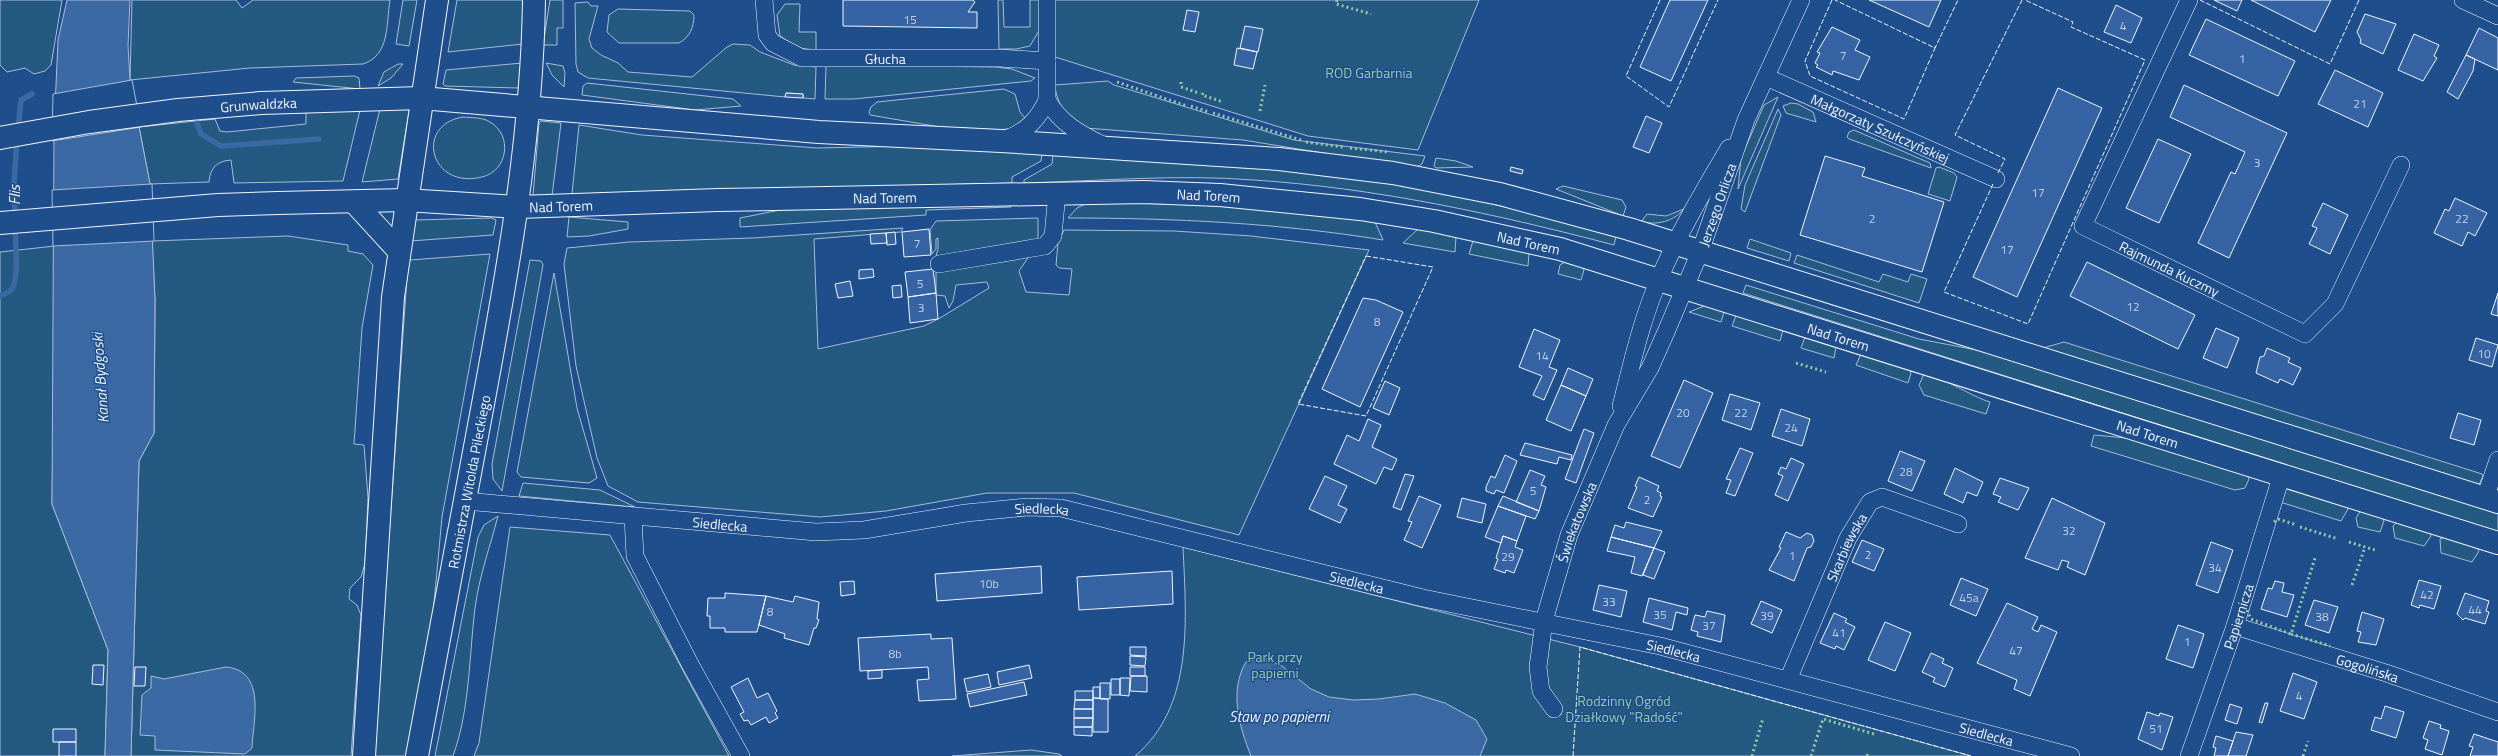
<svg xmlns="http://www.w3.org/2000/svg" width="2498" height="756" viewBox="0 0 2498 756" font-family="'Titillium Web',sans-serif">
	<rect width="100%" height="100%" fill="#1f4e8c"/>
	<path fill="#245a82" stroke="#a8bbd7" d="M0,0H62L51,65L45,71L34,74L25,68L7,72L0,65Z
		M132,0H236L242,8L253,0H390C386,25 390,55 363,64L250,68L130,80Z
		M403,0H417L409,46L396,44Z
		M457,0H524L523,44L448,52Z
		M550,0H563V28H557V45H543Z
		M998,0H1003L1004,27H1030V0H1041L1040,29L1030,46L1016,49H999Z
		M1055,0H1479L1418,150L1308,136L1055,57Z
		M588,2L591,6H598L589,39L592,48L601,55L618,63L628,72L692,77L727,47L733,44L750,45L760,52L794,65L816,67L815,99L803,98V94L786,93L785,97L588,78L578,72L576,64L575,3Z
		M785,4H800L799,32H816V50L798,48L780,36L777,15Z
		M618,9L690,11L694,15C694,27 690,37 679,43H619L607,32L609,15Z
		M522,63L518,88L445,86L443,84L446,70Z
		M546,63L563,66L565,73L564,87L552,75Z
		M398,64H403L391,78L378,86L384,72Z
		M826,65L996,67L1012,69L1035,78L1031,81L854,99H825Z
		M354,76L359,78L360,89L293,82L296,78Z
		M1108,81L1114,85L1294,140L1425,156L1422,164L1415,168L1243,140L1085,128C1068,121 1056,103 1055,85Z
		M587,83L733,99L741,106L695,110L582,95L583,86Z
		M1004,89L1015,94L1020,112L1026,119L1012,128L1001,130L940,127L870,115L869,112L871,107L877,102Z
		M1778,97L1738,189L1741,158L1764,105Z
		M1791,103L1798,104L1813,112L1816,122L1786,113L1783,106Z
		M380,109H407L409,111L398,179L362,182Z
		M1778,109L1781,115L1745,212L1741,209L1745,185Z
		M360,110L343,181L234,183L231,160C217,161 210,168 209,182L150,184L139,127L215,119L220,131L227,132L306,124V111Z
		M463,117C473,118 482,117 490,122C513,135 508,171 482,177C430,190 414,125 463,117Z
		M541,121L561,123L552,196H533L539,123Z
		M579,125L642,135L817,148L908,146L1042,154L1041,161L1012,177V183L572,194Z
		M1854,130L1930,163L1931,168L1849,139L1847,137L1849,132Z
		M1053,155C1173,163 1295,166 1414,187C1482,200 1549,218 1616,236L1614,245C1496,214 1376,188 1254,180C1178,174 1100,181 1024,183V180L1052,164Z
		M1436,158L1456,161L1473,167L1436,168L1434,166Z
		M1939,167L1954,173L1957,177L1950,201L1928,194L1936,168Z
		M1563,186L1622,200L1626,207L1623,216L1556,189Z
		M1087,203C1184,203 1280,207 1375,222L1383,240C1279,223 1173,218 1068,218L1077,208Z
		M1012,204L1011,207L926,210V215L740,227V218L780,210Z
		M1684,209C1673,222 1657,225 1641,222L1647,214L1666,216Z
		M569,217L628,222V229L589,236L567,237Z
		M492,218L496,220L493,235L410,241L414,220Z
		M1038,218V244L940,260L936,256L938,249V238L936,239V249L932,254L930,230L936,221Z
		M903,228L901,232L814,239L818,349L924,326L940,318L989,288L987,282L956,285L953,301L949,308L945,296L936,295V270L1032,252L1019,271L1026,292L1069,295L1072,269L1059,268L1056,265L1058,243L1064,230L1174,231L1251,236L1369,250L1239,535L1074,493H987L886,511L820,517L638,502L608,486L597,458L576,366L564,264L567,248L629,242L752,238Z
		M1418,229L1456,236L1455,252L1403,243Z
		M288,236L348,245V251L363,254L373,265L362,328L354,444L364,445L368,498L365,564L361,577L350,588L349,599L357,605L361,615L351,756H131L139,461L154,433L155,300L152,241Z
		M1750,239L1791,253L1789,261L1747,248Z
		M1473,241L1529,253L1528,266L1469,254Z
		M55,246L52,504L108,650L105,756H0V252Z
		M490,254L442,517L433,614L407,756H374L408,262L410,260Z
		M1797,255L1879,282L1883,274L1908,282L1911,274L1927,279L1919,303L1794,263Z
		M530,260L541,261L543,265L502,491L493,479L492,464Z
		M1565,262L1582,266L1584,270L1581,280L1558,274L1560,265Z
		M554,273L577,408L597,478L589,483L521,477L517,472Z
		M1746,285L1919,339L1987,352L2498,513V532L1743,293Z
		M1707,305L1725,309L1721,322L1689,312Z
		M1737,313L1780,327L1783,330L1780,341L1732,326Z
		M1805,337L1836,347L1834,358L1801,348Z
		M2064,342L2482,474L2483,476L2479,485L2043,348Z
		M1861,354L1909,368L1911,373L1908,383L1856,365Z
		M1924,374C1938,374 1972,397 1990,402L1986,414L1924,395L1919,385Z
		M2094,435L2138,439L2247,475L2249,479L2245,488L2235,490L2091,446Z
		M523,483L600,490L635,507L519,496Z
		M2287,487L2346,506L2348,509L2341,521L2280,502Z
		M2361,510L2382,517L2384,521L2380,532L2358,527L2356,518Z
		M498,516C490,547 479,577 475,608C469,657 470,709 453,756H435L478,537L484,525Z
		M2398,521L2430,533L2431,536L2424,546L2395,538L2393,526Z
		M510,527L610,535L729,756H474L479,743Z
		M2445,537L2476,547L2479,551L2472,562L2441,553L2440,539Z
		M1183,547L1580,647L1971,756H1135C1195,706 1186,617 1183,547Z
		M1031,750L1059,754L1062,756H952Z"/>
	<path fill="#3b69a3" stroke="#a8bbd7" d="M67,0H130L128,46L130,80L150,184L155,300L154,433L139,461L131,756H105L108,650L52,504L54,130L58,40Z
		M1262,657L1282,666L1311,689L1329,697L1353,700L1379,699L1415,694L1445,703L1476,720L1487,739L1480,756H1251C1239,726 1229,691 1246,662Z
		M226,667C267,671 253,721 252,748L245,754L155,750V736L140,735L142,695L151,688V676L164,679Z"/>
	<path fill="#1f4e8c" stroke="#a8bbd7" d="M132,80L141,127L52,141L53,94Z
		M152,184L154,241L53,246L52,190Z"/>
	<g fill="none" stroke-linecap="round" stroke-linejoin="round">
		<path stroke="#3b69a3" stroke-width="5.5" d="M197,123L201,134L221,146L319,139
			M18,130L21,100L32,94
			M15,218L14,183L17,139
			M0,296C3,294 9,293 11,290C20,281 15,239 15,227"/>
	</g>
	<path fill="#3563a3" stroke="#f2f6ff" d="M843,0H973L975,2L968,12H977V28L843,26Z
		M1670,0H1708L1671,81L1640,67Z
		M1869,0H1941L1929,27Z
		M2214,0H2242L2237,11Z
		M2251,0H2331L2315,32Z
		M2116,5L2142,18L2131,43L2104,32Z
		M1187,10L1199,12L1195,32L1183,30Z
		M2365,14L2396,24L2383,54L2360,43L2361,40L2357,32Z
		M2206,19L2295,61L2278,96L2189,55Z
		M1245,26L1263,29L1258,52L1240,48Z
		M1832,27L1860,40L1855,50L1870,57L1859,80L1833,71L1832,75L1816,67L1818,65L1815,63L1820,53L1817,52Z
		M2479,28L2498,38V70L2466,55Z
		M2414,34L2439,45L2434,56L2437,58L2423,81L2398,70Z
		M1237,48L1257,52L1253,69L1234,65Z
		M2466,55L2475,59L2473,71L2458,99L2447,92Z
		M2335,70L2383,93L2368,127L2318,104Z
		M2184,85L2287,133L2229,258L2198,243L2231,172L2235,174L2245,152L2170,117Z
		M2058,88L2102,108L2017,297L1973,277Z
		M786,93L803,94V98L785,97Z
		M1646,116L1662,123L1649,153L1633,147Z
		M2158,139L2191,154L2159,223L2126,208Z
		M1825,156L1865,168L1862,176L1944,202L1922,272L1800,235Z
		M1511,167L1523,170L1522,174L1510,171Z
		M2455,198L2487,213L2475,236L2468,232L2462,246L2434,233L2445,209L2449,211Z
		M2323,203L2348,215L2330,254L2309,244L2317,228L2312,226Z
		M929,229L931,255L904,257L902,232Z
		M895,232L896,244L887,245L886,233Z
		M886,233L887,243L871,244L870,234Z
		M2087,262L2195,315L2178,349L2070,296Z
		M873,269L874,277L859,279V270Z
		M933,269L936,293L908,297L905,272Z
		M850,281L853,296L838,298L835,284Z
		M901,285L902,297L893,298L892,286Z
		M936,293L938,319L910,323L908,297Z
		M2498,293V316L2491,314Z
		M1363,298L1376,300L1403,312L1360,407L1322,389Z
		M2216,328L2239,338L2227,368L2203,358Z
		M1534,329L1560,340L1549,367L1557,370L1544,400L1533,395L1542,376L1519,367Z
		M2476,338L2498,345L2492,367L2469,360Z
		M2267,348L2290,358L2288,362L2301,368L2293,385L2280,379L2278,383L2256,373L2260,357L2264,356Z
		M1568,368L1593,379L1586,396L1561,385Z
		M1684,380L1713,393L1680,468L1651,456Z
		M1385,381L1400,388L1389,415L1373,408Z
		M1561,385L1586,396L1571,431L1546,420Z
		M1730,394L1760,403L1751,430L1722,420Z
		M1781,409L1810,419L1802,446L1772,436Z
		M2458,413L2481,420L2474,445L2450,438Z
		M1368,419L1381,425L1372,447L1397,459L1392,470L1384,467L1376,484L1334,464L1347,435L1359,441Z
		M1584,429L1594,433L1576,483L1565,479Z
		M1525,443L1572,455L1571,460L1559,457L1557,464L1520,455Z
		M1740,448L1753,453L1735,496L1726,493L1731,480L1726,479Z
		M1900,451L1925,461L1912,491L1888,481Z
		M1505,455L1517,461L1504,493L1496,490L1494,494L1486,491V487L1491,476L1495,478Z
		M1791,458L1804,464L1788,501L1775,495L1783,476L1778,474L1781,467L1786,469Z
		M1955,468L1983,482L1977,496L1967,492L1963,503L1944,494Z
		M1530,470L1545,476L1541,485L1546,487L1539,511L1516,502Z
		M1405,474L1414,476L1401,510L1393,507Z
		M1325,476L1347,486L1338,505L1347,509L1340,523L1309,509Z
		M1639,477L1659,486L1657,491L1661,493L1660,496L1662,497L1653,517L1628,508L1637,487L1635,486Z
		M2000,478L2029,488L2018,510L1998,502L2001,497L1993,494Z
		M1419,496L1441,505L1422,548L1404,540L1412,522L1408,521Z
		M1503,496L1539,511L1535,519L1498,506Z
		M1462,498L1486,504L1482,523L1457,517Z
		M2052,498L2105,523L2085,575L2067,567L2069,562L2062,560L2058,570L2025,558Z
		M1498,506L1526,516L1517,541L1503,536L1501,543L1485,537Z
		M1626,522L1662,531L1654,548L1611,537L1615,525L1624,528Z
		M1786,532L1800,538L1807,533L1812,535L1814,541L1811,547L1807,548L1794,581L1769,570L1781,548L1779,547Z
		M1503,536L1517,541L1515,547L1523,550L1514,573L1506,570L1505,573L1494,569L1498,559L1496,558Z
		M1611,537L1654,548L1642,576L1631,573L1635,557L1607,551Z
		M1862,540L1884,549L1874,571L1852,562Z
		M2211,542L2233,550L2218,593L2196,585Z
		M1654,548L1665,552L1654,579L1643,575Z
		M1041,566L1042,593L937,601L935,574Z
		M1172,571L1173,604L1079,610L1077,577Z
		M1961,578L1988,589L1976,616L1950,605Z
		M2419,580L2441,586L2434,609L2420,605L2419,608L2411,605Z
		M854,581L855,594L841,596L840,582Z
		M2275,581L2284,583L2282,592L2294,595L2287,617L2261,609L2268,588L2272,589Z
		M1599,585L1627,591L1621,617L1593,610Z
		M725,593L766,596L757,632H725V628H710V616H707L708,598H725Z
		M2465,593L2489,601L2486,611L2489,612L2485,624L2465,618L2463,620L2457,614Z
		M766,596L793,602L795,596L819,602L817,619L819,620L816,628H814L809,645L784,638L785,634L759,625Z
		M1649,598L1688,608L1687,615L1676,612L1672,630L1643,622Z
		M2314,600L2338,607L2329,633L2305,625Z
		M1761,601L1782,610L1772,633L1751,624Z
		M2007,603L2038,617L2032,629L2038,632L2041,625L2057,632L2030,696L2014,689L2017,680L1977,663Z
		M1707,611L1725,615L1721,642L1697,636L1698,632L1691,630L1695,615L1705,617Z
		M2362,612L2384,619L2376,645L2358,642L2361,632L2357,631Z
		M1834,613L1847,619L1845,622L1855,627L1844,650L1836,646L1835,649L1820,643Z
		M1885,622L1911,633L1895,671L1868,660Z
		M2178,625L2204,634L2193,668L2166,659Z
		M931,634V639L952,638L956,699L919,701L917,680L929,679L928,667L860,671L858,638Z
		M1130,647H1146V656L1130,655Z
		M1931,653L1944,659L1942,663L1953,668L1945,687L1933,682L1935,678L1922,672Z
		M1130,656L1146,657L1145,666L1130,665Z
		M93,665H104L103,685L92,684Z
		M1029,665L1032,678L999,685L997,672Z
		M135,667H146L145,686H134Z
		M1130,667H1145V676H1130Z
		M882,670V678L868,679V671Z
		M2293,673L2317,682L2304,719L2280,711Z
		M988,674L991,687L967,692L964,679Z
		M1131,676H1147V692L1130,691Z
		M748,678L757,698L768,693L777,711L775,713L778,718L769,723L766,717L751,725L748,720L744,721L740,714L744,712L731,687Z
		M1120,678H1130L1129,696L1120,695Z
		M1111,679H1120V695H1111Z
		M1024,682L1027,695L970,707L967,694Z
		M1100,683H1110V699H1100Z
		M1093,687H1100V698H1093Z
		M1075,691H1093V700H1075Z
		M1093,698L1108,699V732H1093Z
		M1075,700H1093V709H1074Z
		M2265,703H2268L2262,723L2259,722Z
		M2230,704L2242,708L2237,724L2225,720Z
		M2385,706L2404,712L2396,738L2371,730L2375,717L2381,719Z
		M1074,709H1093V718H1074Z
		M2147,712L2159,716L2160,713L2173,717L2162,750L2138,739Z
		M1074,718H1093L1092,727H1074Z
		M2429,721L2441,725L2440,728L2449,731L2442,755L2425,749L2428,740L2423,738Z
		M1074,727H1092V736L1074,735Z
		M53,729H76V742H53Z
		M2236,732L2253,735L2246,756H2228Z
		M2474,734L2498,742V756H2470L2473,747L2469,746Z
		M2216,736L2233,741L2228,756H2214L2216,748L2213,747Z
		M59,742H76V756H59Z"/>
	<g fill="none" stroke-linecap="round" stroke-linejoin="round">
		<g stroke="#f2f6ff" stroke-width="18">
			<g id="minor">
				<path id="s1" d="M764,0L767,35L773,43L802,58H999L1047,61"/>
				<path id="s2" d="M2189,0L2083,226L2305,334L2335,304L2401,165"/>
				<path d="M2463,0L2498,16"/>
				<path id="s3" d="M1766,77L1996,179"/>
				<path d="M1047,100C1060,123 1080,134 1103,145"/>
				<path d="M1003,140C1025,133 1038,120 1047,100V0"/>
				<path d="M939,264L1045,246L1053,236L1057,193"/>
				<path d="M1621,406C1632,363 1642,318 1660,277C1679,232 1704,190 1729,148"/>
				<path d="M2485,498L2498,460"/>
				<path id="s4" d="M465,501L816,532L864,530L966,513L1027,507L1061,508L1423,598L1660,646L2071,756"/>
				<path d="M633,517L635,556L690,664L741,756"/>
				<path id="s5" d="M2235,626L2386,673L2498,712"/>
				<path id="s6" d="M1788,680L1848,538L1870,502L1882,497L1958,524"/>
				<path id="s7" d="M1554,709L1541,691L1538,667L1544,621L1569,535L1616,425L1650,368L1666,332L1700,252L1746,120L1801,0"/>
				<path id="s8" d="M2189,756L2235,626L2282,474"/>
			</g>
		</g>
		<g stroke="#f2f6ff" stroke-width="24">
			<g id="secondary">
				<path id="s9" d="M0,138L89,122L178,110L261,103L421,98L819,132L1001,141L1279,159L1393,173L1500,194L1629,229L2498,502"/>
				<path d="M354,202L398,250"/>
				<path id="s10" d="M0,223L218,205L278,203L405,200L518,207L718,200L1144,192L1220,195L1360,209L1434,221L1560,249L2498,543"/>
			</g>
		</g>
		<g stroke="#f2f6ff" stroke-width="24">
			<g id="primary">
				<path d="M364,756L393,297L437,0"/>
				<path id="s11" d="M417,756C439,639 461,521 483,404C508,270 532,137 534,0"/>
			</g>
		</g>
		<use href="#minor" stroke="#1f4e8c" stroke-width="17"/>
		<use href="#secondary" stroke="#1f4e8c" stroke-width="22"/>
		<use href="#primary" stroke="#1f4e8c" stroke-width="22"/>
		<path stroke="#97c8a6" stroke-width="3" stroke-dasharray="2 3" stroke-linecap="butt" d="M1337,0L1336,4L1371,14
			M1117,82L1187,106
			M1181,82V87L1199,93
			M1203,93L1202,95L1223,102
			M1191,106L1209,112
			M1260,111L1265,85
			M1213,113L1301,140
			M1306,142L1343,147
			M1350,148L1388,152
			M1796,363L1826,372
			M2274,522L2278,519L2297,525
			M2300,527L2338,539
			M2349,542L2375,550
			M2352,585L2365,547
			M2247,610L2251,619L2291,634L2315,558
			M2291,634L2330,646
			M1752,756L1763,718
			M1811,756L1823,719L1874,734
			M1867,756L1868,753
			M2303,756L2308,741"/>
		<path stroke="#f2f6ff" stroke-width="1" stroke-dasharray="5 2" stroke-linecap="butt" d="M1660,0L1626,76L1669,107L1718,0
			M1832,0L1805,61L1810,76L1904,119L1935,48L1835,0
			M2200,0L2330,64L2359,0
			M1934,47L1935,48L1958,0
			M1998,173L2005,159L1955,135L2022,0
			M1993,184L1944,292L2028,324L2145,60L2071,27L2073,22L2025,0
			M1366,256L1433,267L1366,416L1298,404Z
			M1573,756L1580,647L1971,756"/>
	</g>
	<g text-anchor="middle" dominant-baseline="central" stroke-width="3" stroke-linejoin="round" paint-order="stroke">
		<g font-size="12" fill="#c3d1e8">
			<text x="910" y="19">15</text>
			<text x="2123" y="25">4</text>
			<text x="1843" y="55">7</text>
			<text x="2242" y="58">1</text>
			<text x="2360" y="103">21</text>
			<text x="2257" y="162">3</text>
			<text x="2038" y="192">17</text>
			<text x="1872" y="218">2</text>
			<text x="2462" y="218">22</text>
			<text x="917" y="243">7</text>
			<text x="2007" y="249">17</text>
			<text x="920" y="283">5</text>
			<text x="2133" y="306">12</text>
			<text x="921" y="307">3</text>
			<text x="1377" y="321">8</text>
			<text x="2484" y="353">10</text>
			<text x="1542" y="355">14</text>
			<text x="1683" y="412">20</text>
			<text x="1741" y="412">22</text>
			<text x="1791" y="427">24</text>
			<text x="1906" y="471">28</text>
			<text x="1533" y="490">5</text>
			<text x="1647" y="499">2</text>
			<text x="2069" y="530">32</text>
			<text x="1868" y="554">2</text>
			<text x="1792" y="555">1</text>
			<text x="1508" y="556">29</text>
			<text x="2215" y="567">34</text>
			<text x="989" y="583">10b</text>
			<text x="2427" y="594">42</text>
			<text x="1969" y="597">45a</text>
			<text x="1609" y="601">33</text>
			<text x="2475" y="609">44</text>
			<text x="770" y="611">8</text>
			<text x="1660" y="614">35</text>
			<text x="1767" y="615">39</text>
			<text x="2322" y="616">38</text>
			<text x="1709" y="625">37</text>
			<text x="1839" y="632">41</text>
			<text x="2187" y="641">1</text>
			<text x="2016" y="650">47</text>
			<text x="895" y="653">8b</text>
			<text x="2299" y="695">4</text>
			<text x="2156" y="728">51</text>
		</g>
		<g font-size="14" fill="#f2f6ff" stroke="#1f4e8c">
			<text stroke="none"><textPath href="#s1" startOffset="161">Głucha</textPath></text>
			<text stroke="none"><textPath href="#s9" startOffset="261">Grunwaldzka</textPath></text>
			<text stroke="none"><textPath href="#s3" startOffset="125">Małgorzaty Szułczyńskiej</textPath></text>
			<text stroke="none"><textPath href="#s10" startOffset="1210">Nad Torem</textPath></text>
			<text stroke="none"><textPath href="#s10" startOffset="886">Nad Torem</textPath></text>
			<text stroke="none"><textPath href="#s7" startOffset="545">Jerzego Orlicza</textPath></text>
			<text stroke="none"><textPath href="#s10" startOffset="562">Nad Torem</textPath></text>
			<text stroke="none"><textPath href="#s10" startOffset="1534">Nad Torem</textPath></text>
			<text stroke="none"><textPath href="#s2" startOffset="346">Rajmunda Kuczmy</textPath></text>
			<text stroke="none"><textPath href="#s10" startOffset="1858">Nad Torem</textPath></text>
			<text stroke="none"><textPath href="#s10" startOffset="2182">Nad Torem</textPath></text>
			<text stroke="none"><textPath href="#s11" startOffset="279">Rotmistrza Witolda Pileckiego</textPath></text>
			<text stroke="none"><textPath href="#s4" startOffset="580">Siedlecka</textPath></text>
			<text stroke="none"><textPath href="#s7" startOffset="197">Świekatowska</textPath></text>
			<text stroke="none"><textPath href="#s4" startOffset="256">Siedlecka</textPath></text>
			<text stroke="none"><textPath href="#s6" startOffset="145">Skarbiewska</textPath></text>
			<text stroke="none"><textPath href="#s4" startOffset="904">Siedlecka</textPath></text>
			<text stroke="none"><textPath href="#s8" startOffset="148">Papiernicza</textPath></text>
			<text stroke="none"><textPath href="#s4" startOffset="1228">Siedlecka</textPath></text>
			<text stroke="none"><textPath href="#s5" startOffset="139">Gogolińska</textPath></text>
			<text stroke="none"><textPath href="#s4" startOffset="1552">Siedlecka</textPath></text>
		</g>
		<g font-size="14" fill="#97c8a6" stroke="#1f4e8c">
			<text x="1369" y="72">ROD Garbarnia</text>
			<text x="1275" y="656">Park przy<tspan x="1275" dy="16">papierni</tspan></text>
			<text x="1624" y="700">Rodzinny Ogród<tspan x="1624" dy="16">Działkowy "Radość"</tspan></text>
		</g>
		<g font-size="15" font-style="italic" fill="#f2f6ff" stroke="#1f4e8c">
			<text transform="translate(14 195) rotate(-90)">Flis</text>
			<text transform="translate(100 378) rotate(-94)">Kanał Bydgoski</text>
			<text x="1279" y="716">Staw po papierni</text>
		</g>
	</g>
</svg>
